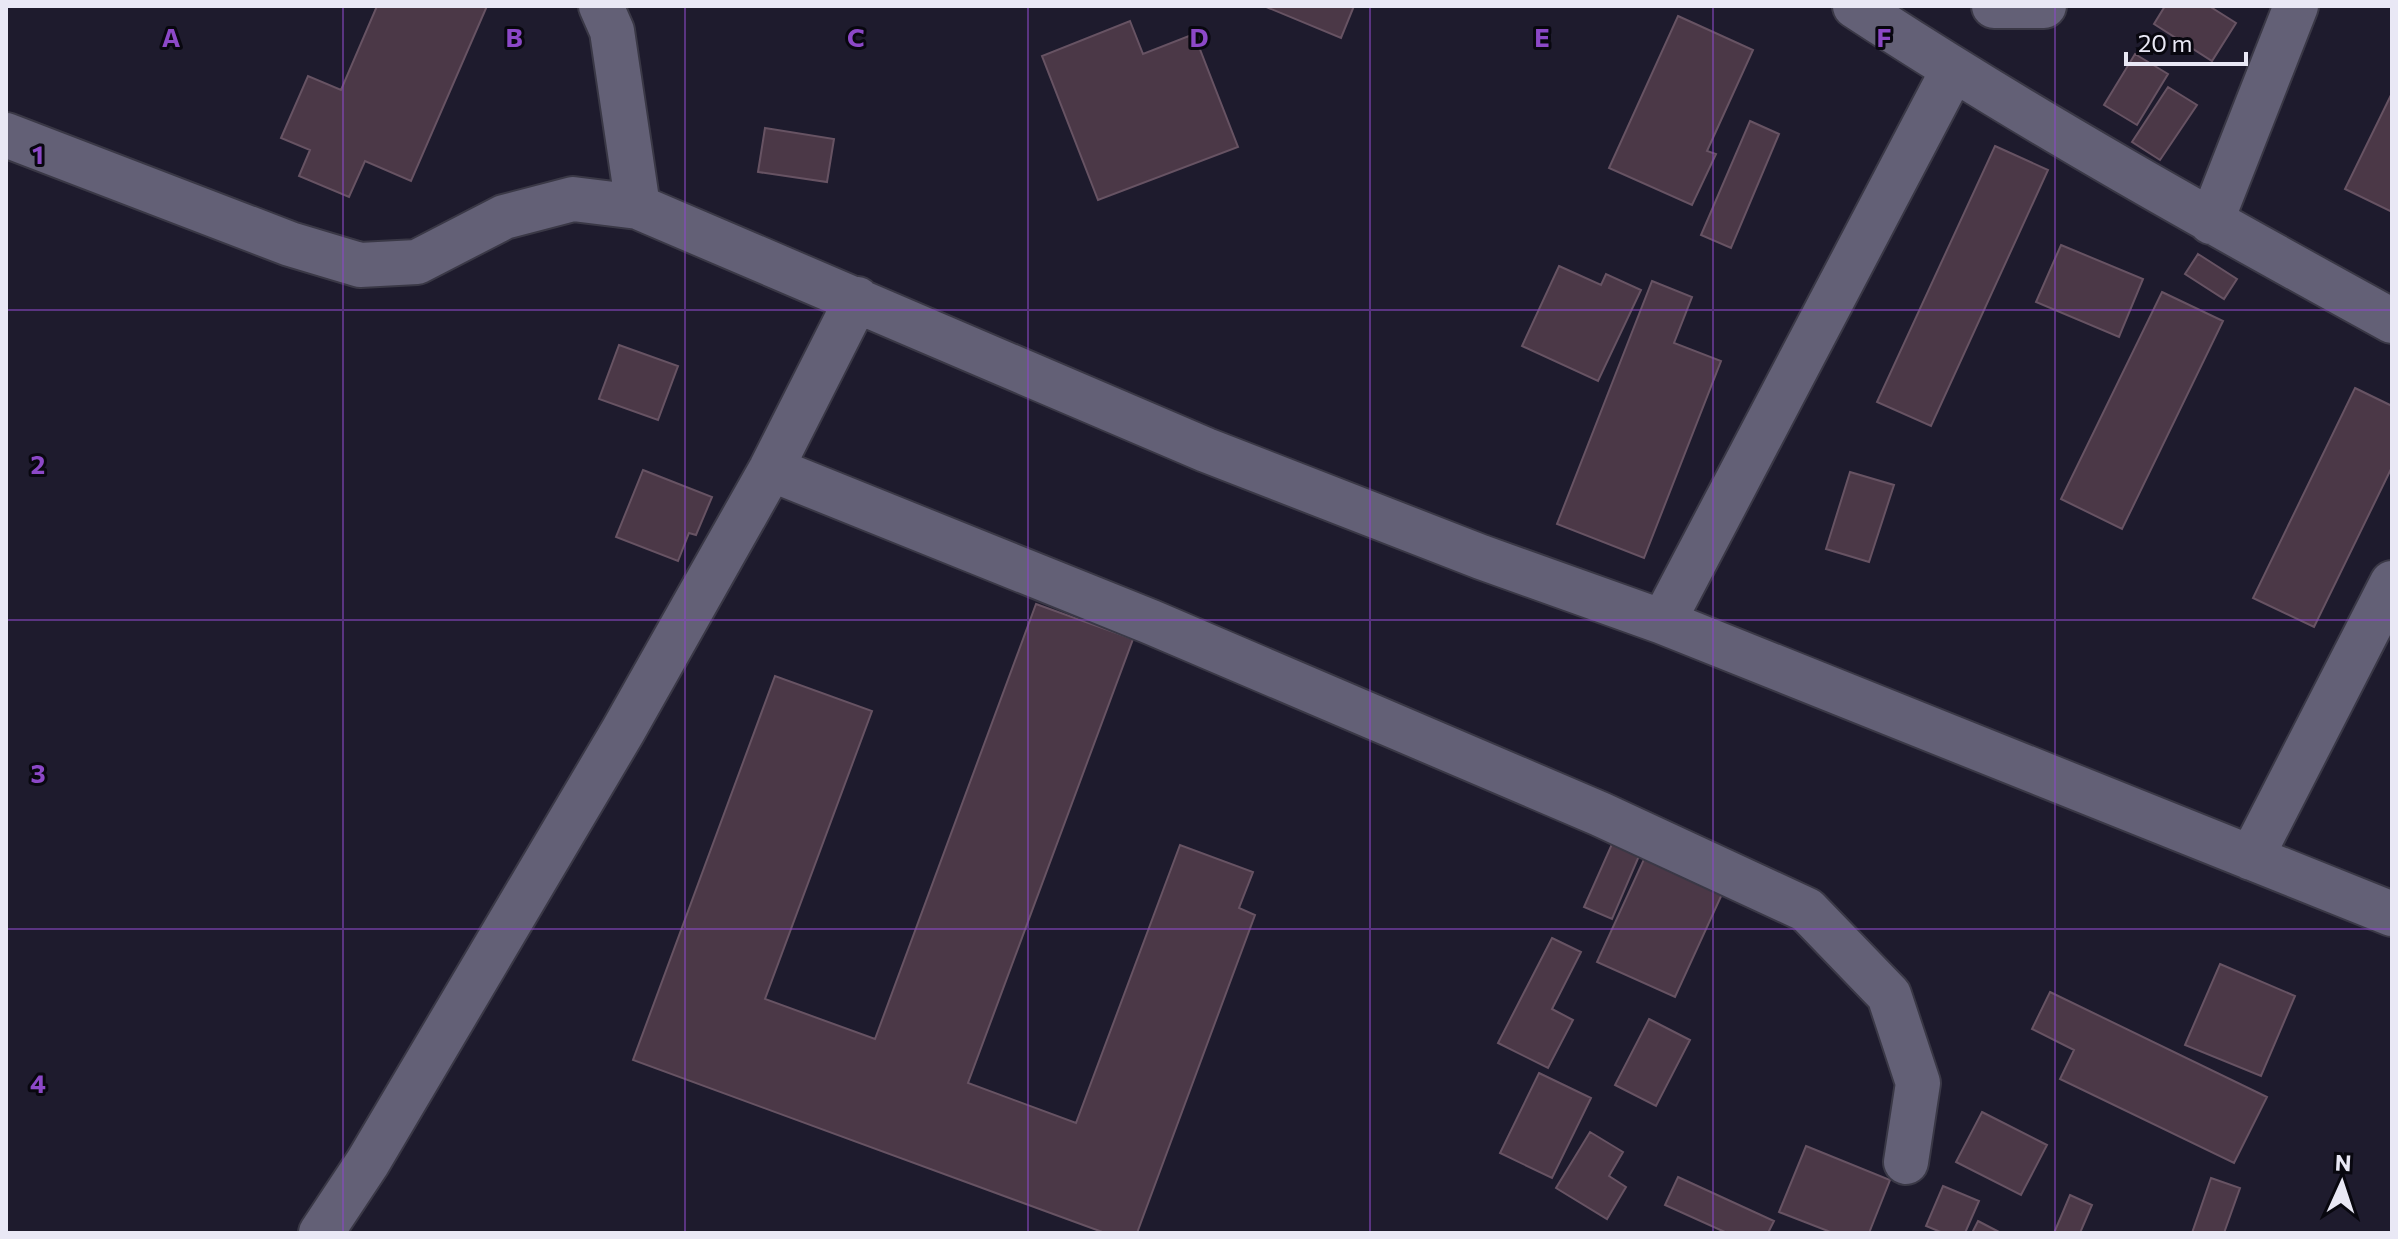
<svg xmlns="http://www.w3.org/2000/svg" width="2398" height="1239" viewBox="0 0 2398 1239" font-family="Commissioner,sans-serif">
	<rect width="100%" height="100%" fill="#1e1b2d"/>
	<path fill="#4b3847" stroke="#675363" stroke-width="2" d="M377,6H487L411,181L365,161L349,197L299,176L310,150L281,138L308,76L341,90Z
		M1264,6H1354L1341,38Z
		M2165,6H2209L2236,23L2212,61L2154,24Z
		M1678,16L1753,50L1707,151L1716,154L1692,205L1609,168Z
		M1130,21L1143,54L1194,34L1238,147L1098,200L1042,56Z
		M2135,54L2168,74L2137,125L2104,105Z
		M2168,87L2197,105L2160,160L2132,142Z
		M2392,93V212L2345,189Z
		M1750,121L1779,134L1731,248L1701,235Z
		M765,128L834,139L827,182L758,172Z
		M1995,146L2048,170L1931,426L1877,402Z
		M2061,245L2143,279L2119,337L2036,302Z
		M2198,254L2237,279L2224,299L2185,274Z
		M1559,266L1601,285L1606,274L1641,290L1598,381L1522,346Z
		M1652,281L1692,297L1674,343L1721,361L1644,558L1557,524Z
		M2162,292L2223,321L2122,529L2061,499Z
		M619,345L678,366L658,420L599,399Z
		M2355,388L2392,406V467L2314,627L2253,598Z
		M643,470L712,497L696,535L689,533L678,561L616,537Z
		M1850,472L1894,485L1869,562L1826,549Z
		M1036,604L1133,639L968,1083L1076,1123L1180,845L1253,872L1239,908L1255,915L1137,1233H1105L633,1060L775,676L872,711L765,999L875,1039Z
		M1612,844L1639,856L1612,919L1584,907Z
		M1645,857L1723,892L1675,997L1597,962Z
		M1552,938L1581,952L1552,1009L1573,1020L1548,1068L1498,1043Z
		M2220,964L2295,996L2261,1076L2185,1045Z
		M2050,992L2267,1097L2234,1163L2060,1079L2074,1050L2032,1029Z
		M1649,1019L1690,1040L1656,1106L1615,1085Z
		M1539,1073L1591,1098L1552,1178L1500,1153Z
		M1982,1112L2047,1145L2021,1195L1956,1162Z
		M1590,1132L1623,1152L1609,1176L1626,1187L1607,1219L1556,1188Z
		M1806,1146L1890,1180L1869,1233H1833L1779,1212Z
		M1678,1177L1774,1221L1768,1233H1727L1665,1205Z
		M2211,1178L2240,1188L2224,1233H2192Z
		M1943,1186L1979,1201L1965,1233H1943L1926,1226Z
		M2070,1195L2092,1205L2080,1233H2054Z
		M1978,1221L2001,1233H1972Z"/>
	<g fill="none" stroke-linecap="round" stroke-linejoin="round">
		<g stroke="#3a3846" stroke-width="48">
			<path id="minor" d="M601,6L612,31L638,207
				M1855,6C2029,120 2210,221 2392,321
				M1994,6H2044
				M6,135L290,244L360,265L417,262L504,217L573,199L638,207L1206,450L1481,557L1663,622L2392,914
				M2211,222L2296,6
				M771,469L1151,622L1600,814L1807,910L1889,995L1918,1083L1906,1162
				M1663,622L1953,70
				M2251,858L2392,583
				M321,1233L368,1162L623,731L771,469L857,299"/>
		</g>
		<use href="#minor" stroke="#636076" stroke-width="44"/>
	</g>
	<path fill="none" stroke="#8c48c7" stroke-width="2" stroke-opacity="0.55" d="M343,6V1233M685,6V1233M1028,6V1233M1370,6V1233M1713,6V1233M2055,6V1233M6,310H2392M6,620H2392M6,929H2392"/>
	<g font-size="26" text-anchor="middle" font-weight="bold" fill="#8c48c7" stroke="#08070f" stroke-width="6" stroke-linejoin="round" paint-order="stroke">
		<text x="171" y="47">A</text>
		<text x="514" y="47">B</text>
		<text x="856" y="47">C</text>
		<text x="1199" y="47">D</text>
		<text x="1542" y="47">E</text>
		<text x="1884" y="47">F</text>
		<text x="38" y="164">1</text>
		<text x="38" y="474">2</text>
		<text x="38" y="783">3</text>
		<text x="38" y="1093">4</text>
	</g>
	<rect width="2398" height="1239" fill="none" stroke="#e9e8f5" stroke-width="16"/>
	<g transform="translate(2342 1183) rotate(3)" stroke="#08070f" stroke-width="6" paint-order="stroke">
	<path d="M0-6L14 30L0 20L-14 30Z" fill="#e9e8f5"/>
	<text y="-12" font-size="22" font-weight="bold" text-anchor="middle" fill="#e9e8f5">N</text>
	</g>
	<path d="M2126 52v12h120v-12" fill="none" stroke="#e9e8f5" stroke-width="4"/>
	<text x="2138" y="52" font-size="24" fill="#e9e8f5" stroke="#08070f" stroke-width="6" paint-order="stroke">20 m</text>
</svg>
